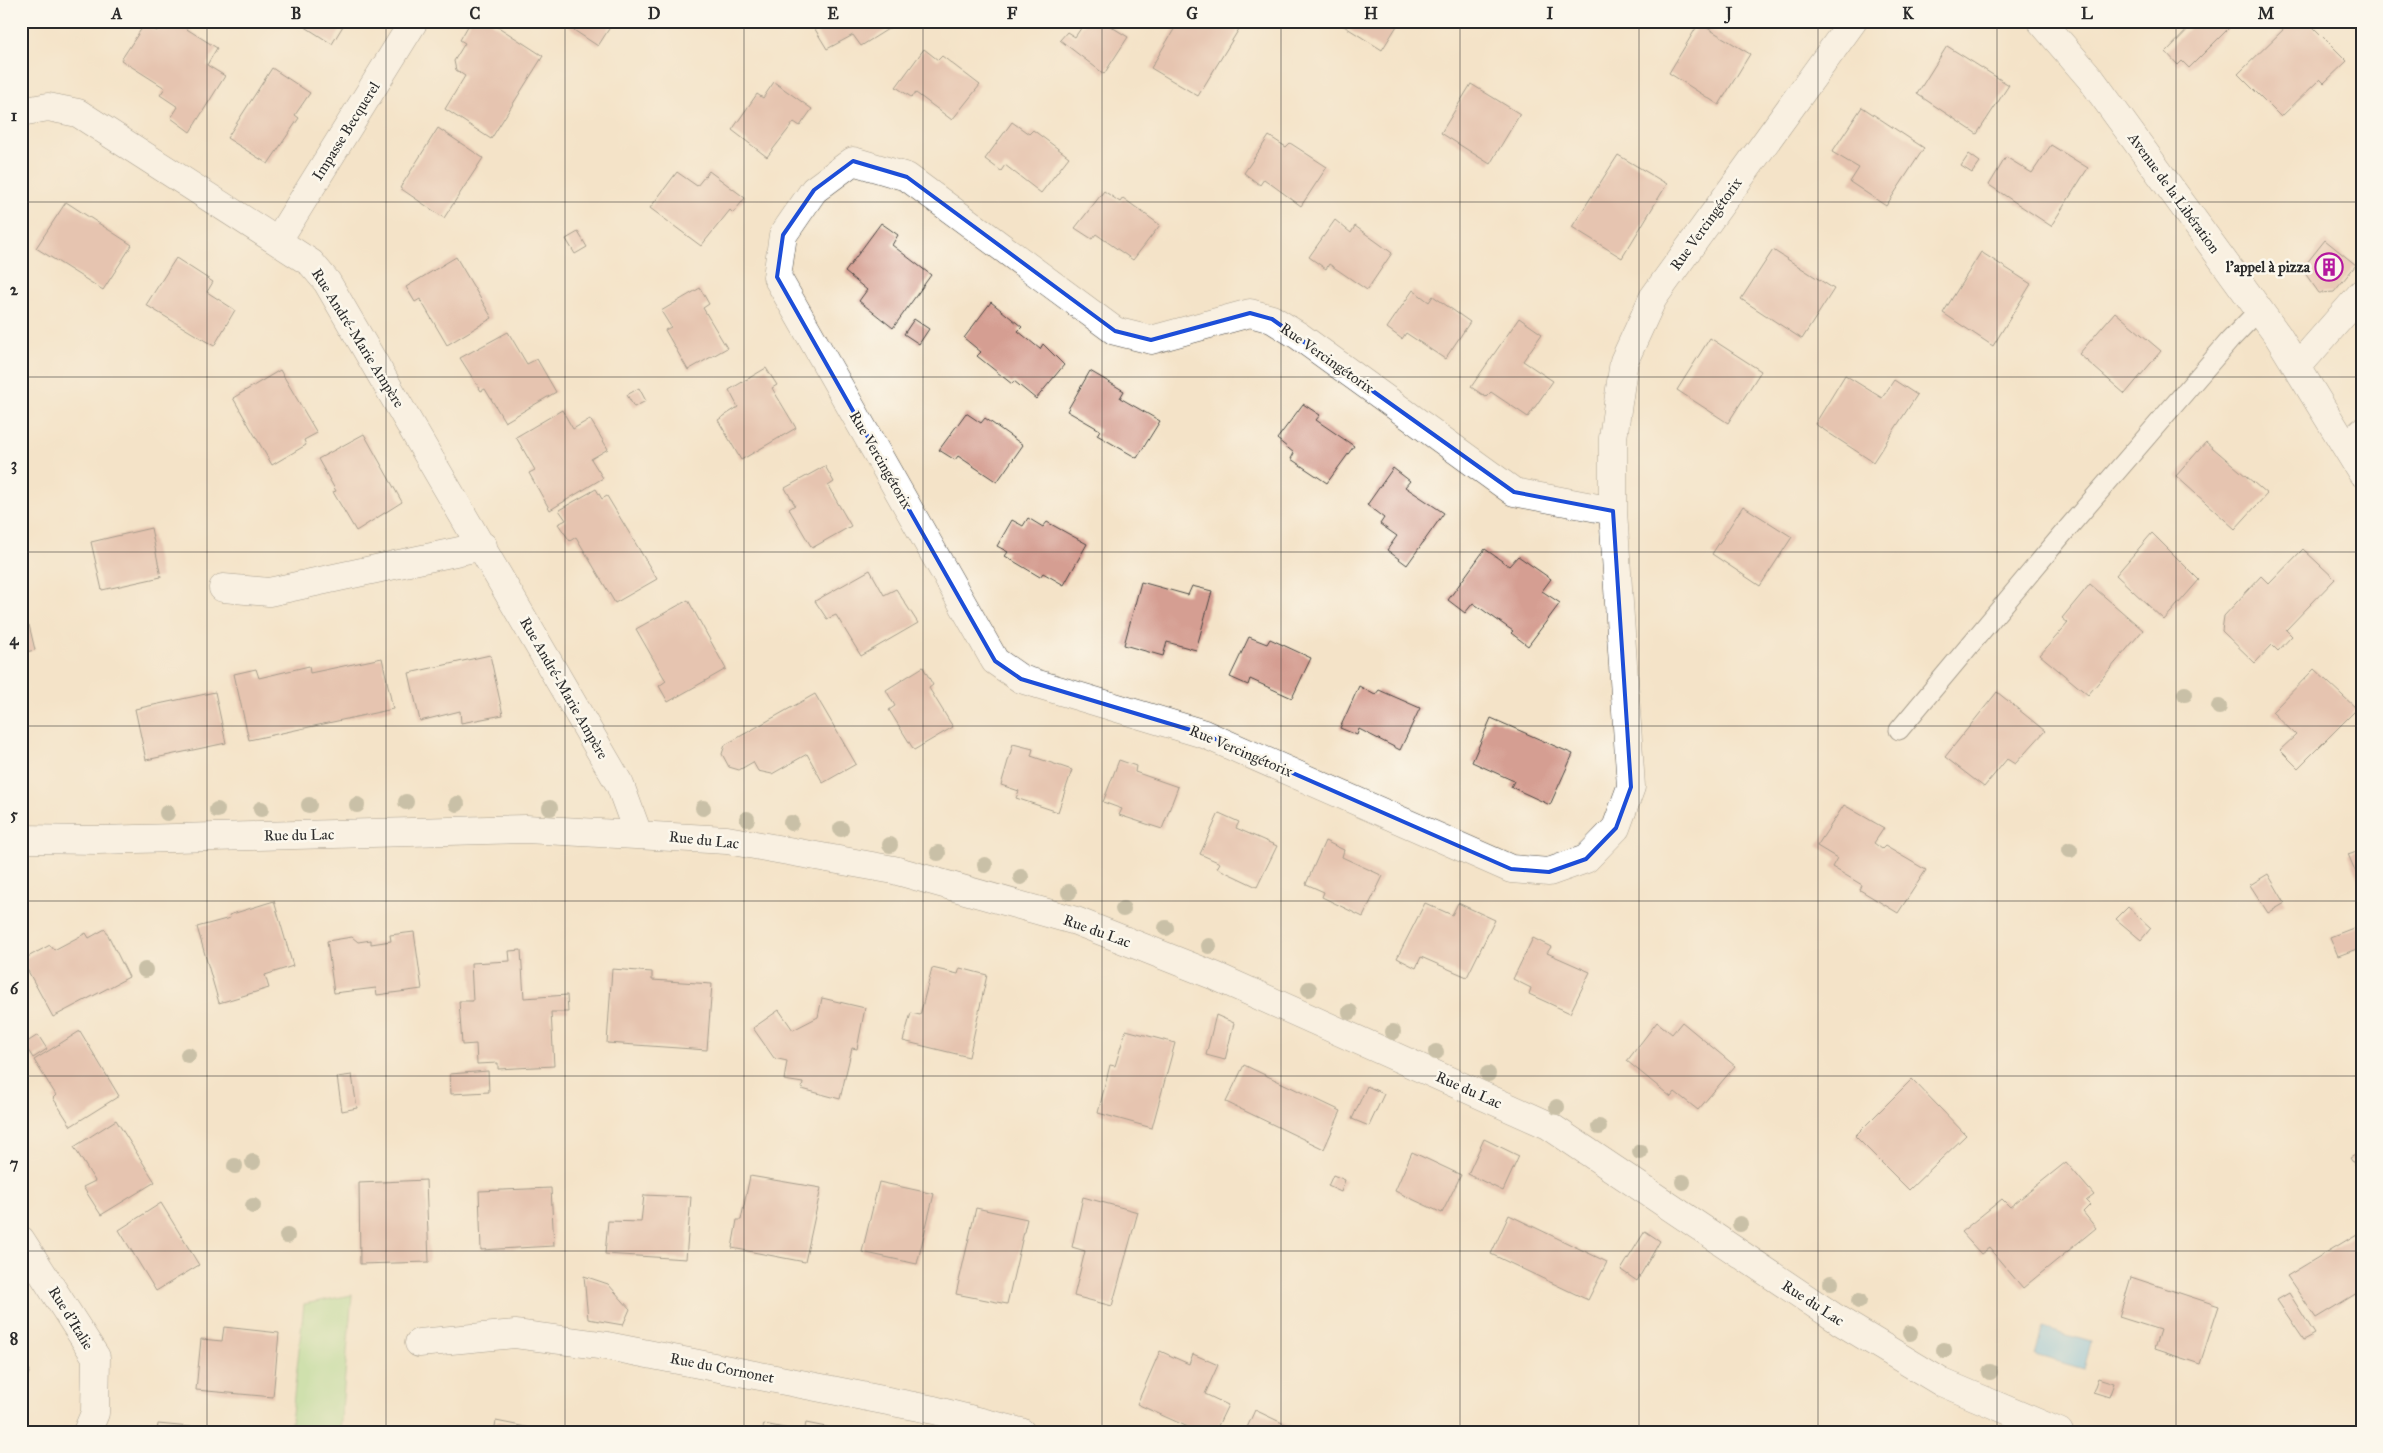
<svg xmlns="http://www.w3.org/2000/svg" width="2383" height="1453" viewBox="0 0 2383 1453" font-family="'IM FELL Great Primer',serif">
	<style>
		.green { fill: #a3db8d; stroke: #67835c }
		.water { fill: #6cbee7; stroke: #4c7489 }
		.building { fill: #d59e92 }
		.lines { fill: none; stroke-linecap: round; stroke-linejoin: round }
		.service-casing { stroke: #494743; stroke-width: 21 }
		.minor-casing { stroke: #494743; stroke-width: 29 }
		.tertiary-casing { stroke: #494743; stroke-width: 29 }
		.service { stroke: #fff; stroke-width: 19 }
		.minor { stroke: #fff; stroke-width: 28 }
		.tertiary { stroke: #fff; stroke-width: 28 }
		.tree { fill: #96967f }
		.marked { fill: none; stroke: #1d4ed8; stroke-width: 4; stroke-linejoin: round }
		.grid { fill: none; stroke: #2b2b2b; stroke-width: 1; stroke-opacity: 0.55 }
		.labels { text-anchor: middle; stroke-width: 5; stroke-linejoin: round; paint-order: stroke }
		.street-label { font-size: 15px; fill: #2b2b2b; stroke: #fbf7ec }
		.poi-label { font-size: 15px; font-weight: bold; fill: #2b2b2b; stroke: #fbf7ec; text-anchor: end }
		.neatline { fill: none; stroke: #2b2b2b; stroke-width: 2 }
		.grid-label { font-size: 16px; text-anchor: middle; font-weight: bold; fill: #2b2b2b }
	</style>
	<rect width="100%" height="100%" fill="#fbf7ec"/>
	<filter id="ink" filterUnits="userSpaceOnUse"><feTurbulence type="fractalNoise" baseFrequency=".02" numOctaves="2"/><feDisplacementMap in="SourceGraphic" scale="10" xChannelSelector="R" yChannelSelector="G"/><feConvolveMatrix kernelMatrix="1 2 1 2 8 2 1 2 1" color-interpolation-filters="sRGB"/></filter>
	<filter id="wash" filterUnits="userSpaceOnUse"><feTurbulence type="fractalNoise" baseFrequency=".0096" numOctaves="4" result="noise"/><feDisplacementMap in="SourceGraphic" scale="20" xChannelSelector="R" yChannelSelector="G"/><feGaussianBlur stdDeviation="1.12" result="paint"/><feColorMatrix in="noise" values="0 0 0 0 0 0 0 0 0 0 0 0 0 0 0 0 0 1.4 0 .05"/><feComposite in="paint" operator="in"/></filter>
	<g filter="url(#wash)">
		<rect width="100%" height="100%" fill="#f4e3c8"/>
		<path class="green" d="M352 1295 340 1432H290L304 1304Z"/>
		<path class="water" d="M2043 1328 2091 1342 2084 1369 2035 1355Z"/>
		<g id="blocks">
			<path class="building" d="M89 21H101L98 26Z
				M163 21H174L217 48 207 65 225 76 190 132 171 118 178 107 160 95 165 88 121 60 144 25 157 31Z
				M296 21H346L332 44Z
				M471 21H489L543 56 491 139 445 109 465 76 456 70 454 61 465 43 460 40Z
				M560 21H614L598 46Z
				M810 21H894L896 24 861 46 853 35 827 49Z
				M1086 21H1102L1128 37 1104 74 1060 40 1067 32 1075 37Z
				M1179 21H1226L1239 29 1198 96 1151 68Z
				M1340 21H1400L1382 50 1339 23Z
				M2196 21H2236L2189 68 2182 61 2178 65 2166 52Z
				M2292 21H2307L2347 61 2324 83 2320 79 2281 117 2238 74Z
				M1699 23 1750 54 1719 105 1669 73Z
				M1947 46 2009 85 1977 134 1917 94Z
				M924 49 938 60 942 56 980 85 952 120 916 93 911 97 896 87Z
				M272 68 310 93 295 115 299 118 268 164 227 138Z
				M774 82 812 109 800 126 794 122 767 157 732 130 757 94 763 98Z
				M1471 84 1520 114 1490 164 1441 133Z
				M1862 107 1924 148 1886 206 1850 182 1859 168 1832 152Z
				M1012 122 1029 134 1033 130 1069 157 1041 193 1005 165 1001 171 985 159Z
				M438 128 483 158 444 218 400 188Z
				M1269 136 1286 147 1290 143 1327 167 1301 206 1264 179 1260 185 1244 173Z
				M2051 145 2088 168 2051 226 1989 185 2006 157 2032 173Z
				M1969 154 1980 162 1972 173 1961 166Z
				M1618 155 1667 184 1622 258 1572 227Z
				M709 171 745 198 733 213 730 210 701 246 650 208 677 172 697 186Z
				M1104 191 1120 202 1123 198 1160 225 1133 260 1096 234 1092 239 1075 228Z
				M66 202 132 245 103 290 36 248Z
				M1335 220 1351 233 1355 226 1392 253 1367 290 1329 264 1326 269 1309 257Z
				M881 223 898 235 892 245 931 275 893 328 859 301 867 290 845 272Z
				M578 232 587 247 575 254 566 239Z
				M2325 240 2356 265 2334 292 2319 293 2302 269Z
				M1773 250 1834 289 1802 339 1741 299Z
				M1981 252 2031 284 1993 346 1943 313Z
				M456 257 492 318 447 345 420 299 415 302 406 287Z
				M176 258 213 282 207 292 235 310 214 346 146 305Z
				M700 288 709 304 703 308 727 348 688 370 665 330 671 327 661 311Z
				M1413 290 1429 302 1433 296 1470 322 1445 359 1406 333 1402 339 1387 328Z
				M991 302 1022 327 1018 331 1040 349 1043 344 1064 365 1036 399 1014 381 1012 384 977 356 981 352 964 338Z
				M2115 312 2161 351 2125 394 2079 354Z
				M1519 318 1542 334 1523 361 1553 381 1528 417 1491 392 1486 397 1471 387Z
				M914 319 929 329 919 344 904 334Z
				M508 332 527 364 537 359 556 392 505 422 485 389 481 391 460 358Z
				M1710 338 1761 371 1728 423 1677 390Z
				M766 368 777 385 772 388 796 428 741 460 718 420 738 407 729 390Z
				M280 370 317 433 304 440 306 445 272 465 233 398Z
				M1090 371 1124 391 1120 398 1160 421 1137 458 1097 435 1100 430 1067 411Z
				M1845 375 1882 398 1894 380 1917 395 1873 462 1815 424Z
				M639 388 646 401 634 407 627 395Z
				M1303 404 1320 415 1316 420 1354 446 1327 483 1291 459 1294 453 1277 439Z
				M562 410 573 429 590 419 608 449 591 459 603 478 550 510 529 473 535 470 516 437Z
				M966 413 981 423 985 418 1023 445 997 482 958 456 955 460 939 450Z
				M364 434 402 502 356 531 333 492 336 491 318 459Z
				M2206 442 2267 494 2235 529 2176 476Z
				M825 466 834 482 828 486 851 526 812 548 789 509 795 505 785 488Z
				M1393 468 1410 481 1405 487 1444 513 1407 565 1387 550 1397 536 1380 524 1384 518 1367 505Z
				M596 489 602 499 607 496 657 579 615 603 576 537 570 541 558 524 566 520 559 510Z
				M1743 506 1792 537 1760 586 1712 554Z
				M1028 518 1043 527 1047 522 1087 544 1064 585 1043 573 1040 577 1005 556 1008 552 997 546 1012 520 1023 526Z
				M151 528 161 577 102 590 91 542Z
				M2152 533 2199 580 2164 620 2116 575Z
				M1485 549 1509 566 1518 556 1551 579 1542 591 1560 603 1528 646 1511 633 1513 631 1473 603 1465 613 1448 600Z
				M2303 549 2335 579 2286 630 2292 636 2278 651 2272 645 2255 663 2222 631 2224 616 2261 576 2269 584Z
				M870 570 884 595 896 589 918 623 861 656 836 615 827 619 815 601Z
				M1141 582 1188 595 1192 586 1212 591 1196 650 1167 642 1163 656 1124 645Z
				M2090 584 2143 630 2088 695 2040 655 2068 623 2062 618Z
				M688 600 726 669 668 702 659 686 666 681 636 629Z
				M29 625 35 650 21 653V626Z
				M1249 637 1267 644 1270 639 1311 658 1292 698 1250 679 1248 685 1230 677Z
				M490 655 503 715 461 723 460 711 420 721 409 673Z
				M382 658 393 709 249 740 234 674 256 669 259 678 309 666 310 673Z
				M923 667 933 685 929 688 953 727 914 750 889 710 895 706 886 690Z
				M2314 669 2357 709 2298 768 2280 750 2296 735 2272 712Z
				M21 675H24V739H21Z
				M1359 686 1375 695 1379 690 1420 708 1400 750 1359 729 1357 735 1340 728Z
				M215 692 226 743 146 760 135 709Z
				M1997 692 2045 731 2015 764 2007 759 1984 787 1945 757Z
				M815 694 856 764 823 783 807 754 772 774 758 771 753 762 739 770 729 767 722 754 725 745Z
				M1491 718 1573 754 1550 805 1511 787 1514 781 1472 762Z
				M1013 744 1033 749 1031 756 1072 770 1058 812 1016 798 1019 791 1001 785Z
				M1119 760 1136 766 1135 772 1178 787 1162 829 1119 815 1122 809 1103 802Z
				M1844 805 1884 828 1874 843 1882 849 1885 846 1926 870 1898 913 1860 890 1862 885 1832 867 1837 858 1817 846Z
				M1219 813 1239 822 1236 828 1277 846 1257 887 1217 868 1220 863 1200 854Z
				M1325 841 1344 850 1342 857 1383 876 1363 917 1322 897 1324 892 1306 884Z
				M2362 849V887L2348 854Z
				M2268 874 2285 903 2268 913 2250 885Z
				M274 901 293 966 265 975 269 988 219 1003 197 927 230 918 229 915Z
				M1425 903 1452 915 1458 903 1495 920 1467 977 1421 957 1416 968 1397 958Z
				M2128 907 2151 928 2141 940 2116 919Z
				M2361 925 2362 947 2338 956 2330 937Z
				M105 929 129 977 53 1017 22 960 50 945 54 950 86 933 89 938Z
				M414 932 422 989 377 995 376 988 334 993 327 941 352 937 358 942 371 940V944L391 941 390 935Z
				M1533 938 1551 947 1547 953 1590 972 1570 1013 1529 994 1531 988 1513 979Z
				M521 950 524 998 567 995 568 1012H551L554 1066 498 1069V1063L477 1064 476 1044 462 1045 459 1001H473L471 963 510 961 509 951Z
				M932 968 958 974 960 968 987 975 969 1057 903 1041 911 1013 920 1015Z
				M612 969 652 972V980L712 984 707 1050 607 1043Z
				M822 998 865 1008 857 1049 852 1048 840 1099 802 1089 803 1083 784 1080 787 1061 774 1058 753 1028 779 1010 793 1030 818 1017Z
				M1216 1015 1234 1023 1225 1060 1206 1055Z
				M1657 1022 1672 1034 1682 1022 1735 1066 1698 1110 1675 1092 1671 1097 1627 1061Z
				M1126 1030 1175 1043 1152 1128 1098 1113 1110 1065 1115 1066Z
				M80 1031 119 1096 71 1126 53 1098 56 1095 34 1060Z
				M38 1035 47 1049 33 1058 24 1044Z
				M1244 1065 1341 1111 1324 1149 1226 1102Z
				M488 1071 489 1092 451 1094 450 1074Z
				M352 1075 357 1108 342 1111 337 1077Z
				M1912 1079 1966 1135 1909 1190 1855 1136Z
				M1367 1086 1384 1094 1369 1126 1352 1119Z
				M116 1120 155 1182 101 1215 83 1187 95 1181 74 1147Z
				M1484 1139 1519 1156 1503 1191 1468 1174Z
				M2362 1151V1176L2350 1158Z
				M1412 1152 1461 1175 1442 1213 1395 1191Z
				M2066 1162 2094 1195 2086 1201 2090 1205 2083 1212 2096 1228 2023 1288 1989 1248 1981 1254 1961 1232 2002 1199 2010 1207Z
				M1333 1175 1345 1180 1341 1192 1328 1186Z
				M750 1176 821 1188 805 1262 732 1248 737 1220H741Z
				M426 1180 429 1262 360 1264 359 1183Z
				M879 1182 934 1194 917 1264 862 1252Z
				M551 1188 554 1246 481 1250 479 1191Z
				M644 1195 691 1197 686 1259 605 1254 608 1221 641 1222Z
				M1083 1197 1138 1212 1112 1306 1074 1296 1085 1251 1072 1247Z
				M161 1203 199 1265 156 1291 119 1230Z
				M976 1208 1027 1219 1007 1304 956 1294Z
				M1509 1215 1607 1262 1588 1300 1491 1254Z
				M1645 1231 1660 1241 1637 1281 1621 1270Z
				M2362 1231V1290L2316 1318 2287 1276Z
				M584 1276 608 1284 630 1309 623 1325 588 1319Z
				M2131 1277 2219 1306 2200 1364 2154 1349 2160 1330 2119 1317Z
				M2289 1293 2315 1334 2304 1340 2277 1300Z
				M224 1327 279 1333 273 1397 196 1390 201 1339 222 1341Z
				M1160 1351 1189 1364 1193 1354 1218 1365 1205 1394 1228 1405 1215 1432H1199L1137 1404Z
				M21 1366 30 1370 21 1393Z
				M2098 1378 2114 1383 2109 1397 2093 1392Z
				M1255 1410 1301 1432H1245Z
				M496 1421 531 1428V1432H494Z
				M806 1423 846 1431V1432H804Z
				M158 1424 211 1429V1432H157Z
				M764 1424 800 1431V1432H762Z"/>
		</g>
	</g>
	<g filter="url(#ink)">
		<use href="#blocks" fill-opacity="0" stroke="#494743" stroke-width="1"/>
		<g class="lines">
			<g class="service-casing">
				<path id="service" d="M1899 730 2061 536 2230 340 2259 310"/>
			</g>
			<g class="minor-casing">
				<path id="minor" d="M21 112 48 107 78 113 311 263 327 282 620 785 638 834
					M278 240 414 21
					M2298 366 2362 293
					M2347 446 2362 432
					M1613 511 1514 492 1299 336 1272 319 1250 313 1151 340 1115 331 907 177 853 161 814 190 783 235 777 277 995 661 1021 679 1204 734 1511 869 1549 872 1586 859 1616 828 1631 787 1613 511V438L1624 361 1653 298 1853 21
					M223 588 269 592 483 546
					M21 839 98 840 526 829 727 840 894 870 1076 921 1215 976 1548 1125 1840 1321 1941 1382 2059 1432
					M21 1240 96 1357 95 1413 87 1432
					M419 1343 515 1334 607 1346 934 1410 1021 1432"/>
			</g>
			<g class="tertiary-casing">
				<path id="tertiary" d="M2041 21 2091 79 2278 336 2362 473"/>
			</g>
			<use href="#service" class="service"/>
			<use href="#minor" class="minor"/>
			<use href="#tertiary" class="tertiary"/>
		</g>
		<g class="tree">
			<circle cx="2185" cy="694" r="8"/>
			<circle cx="2219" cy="707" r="8"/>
			<circle cx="406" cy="802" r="8"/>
			<circle cx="457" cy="804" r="8"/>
			<circle cx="309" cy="805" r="8"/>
			<circle cx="357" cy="805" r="8"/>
			<circle cx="550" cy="808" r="8"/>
			<circle cx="703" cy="808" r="8"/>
			<circle cx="261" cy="809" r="8"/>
			<circle cx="217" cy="810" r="8"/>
			<circle cx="167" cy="813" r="8"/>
			<circle cx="747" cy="819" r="8"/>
			<circle cx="791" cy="823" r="8"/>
			<circle cx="841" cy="829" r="8"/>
			<circle cx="890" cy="845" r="8"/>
			<circle cx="2070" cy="850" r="8"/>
			<circle cx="938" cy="853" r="8"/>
			<circle cx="985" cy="865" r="8"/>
			<circle cx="1021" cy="877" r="8"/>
			<circle cx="1069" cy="892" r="8"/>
			<circle cx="1123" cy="909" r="8"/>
			<circle cx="1166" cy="928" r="8"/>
			<circle cx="1209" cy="946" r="8"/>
			<circle cx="145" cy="970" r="8"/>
			<circle cx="1309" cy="989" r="8"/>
			<circle cx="1350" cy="1012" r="8"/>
			<circle cx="1393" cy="1032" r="8"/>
			<circle cx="1436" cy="1052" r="8"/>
			<circle cx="188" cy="1055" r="8"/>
			<circle cx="1488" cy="1074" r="8"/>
			<circle cx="1557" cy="1107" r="8"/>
			<circle cx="1599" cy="1127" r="8"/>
			<circle cx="1640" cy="1152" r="8"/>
			<circle cx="253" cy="1162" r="8"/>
			<circle cx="235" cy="1166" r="8"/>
			<circle cx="1683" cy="1182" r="8"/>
			<circle cx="253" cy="1206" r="8"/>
			<circle cx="1740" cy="1224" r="8"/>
			<circle cx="287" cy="1236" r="8"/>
			<circle cx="1831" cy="1283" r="8"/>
			<circle cx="1859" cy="1301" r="8"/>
			<circle cx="1910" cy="1333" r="8"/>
			<circle cx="1944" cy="1350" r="8"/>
			<circle cx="1990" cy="1372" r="8"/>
		</g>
	</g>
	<path d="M0 0H2383V1453H0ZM853 161 907 177 1115 331 1151 340 1250 313 1272 319 1514 492 1613 511 1631 787 1616 828 1586 859 1549 872 1511 869 1204 734 1021 679 995 661 777 277 783 235 814 190Z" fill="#f4e3c8" fill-opacity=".55" fill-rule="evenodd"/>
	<path class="marked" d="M853 161 907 177 1115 331 1151 340 1250 313 1272 319 1514 492 1613 511 1631 787 1616 828 1586 859 1549 872 1511 869 1204 734 1021 679 995 661 777 277 783 235 814 190Z"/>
	<path class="grid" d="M207 21V1432M386 21V1432M565 21V1432M744 21V1432M923 21V1432M1102 21V1432M1281 21V1432M1460 21V1432M1639 21V1432M1818 21V1432M1997 21V1432M2176 21V1432M21 202H2362M21 377H2362M21 552H2362M21 726H2362M21 901H2362M21 1076H2362M21 1251H2362"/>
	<defs>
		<g id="building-ring" transform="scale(1.4375)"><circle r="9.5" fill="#fbf7ec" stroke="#b5179e" stroke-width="1.5"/><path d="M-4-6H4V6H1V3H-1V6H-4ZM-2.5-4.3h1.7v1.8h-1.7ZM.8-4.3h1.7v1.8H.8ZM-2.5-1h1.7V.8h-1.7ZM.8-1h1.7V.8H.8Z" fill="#b5179e"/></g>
	</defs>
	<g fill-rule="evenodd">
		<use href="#building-ring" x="2329" y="267"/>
	</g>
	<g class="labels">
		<g class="street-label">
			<text transform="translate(346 131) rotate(-58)" y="5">Impasse Becquerel</text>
			<text transform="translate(2174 193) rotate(54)" y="5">Avenue de la Libération</text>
			<text transform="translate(1706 224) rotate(-54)" y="5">Rue Vercingétorix</text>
			<text transform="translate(358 338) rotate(58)" y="5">Rue André-Marie Ampère</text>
			<text transform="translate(1327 358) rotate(35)" y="5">Rue Vercingétorix</text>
			<text transform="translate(881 460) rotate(60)" y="5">Rue Vercingétorix</text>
			<text transform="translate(564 688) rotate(60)" y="5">Rue André-Marie Ampère</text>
			<text transform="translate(1241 751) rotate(23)" y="5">Rue Vercingétorix</text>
			<text transform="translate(299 835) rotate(-1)" y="5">Rue du Lac</text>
			<text transform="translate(704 840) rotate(6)" y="5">Rue du Lac</text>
			<text transform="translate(1097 931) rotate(20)" y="5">Rue du Lac</text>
			<text transform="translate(1469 1090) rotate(24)" y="5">Rue du Lac</text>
			<text transform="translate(1813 1303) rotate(33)" y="5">Rue du Lac</text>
			<text transform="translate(71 1318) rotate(58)" y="5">Rue d'Italie</text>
			<text transform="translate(722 1368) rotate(11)" y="5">Rue du Cornonet</text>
		</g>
		<g class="poi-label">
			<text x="2310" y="272">l'appel à pizza</text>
		</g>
	</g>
	<rect width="2383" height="1453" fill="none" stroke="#fbf7ec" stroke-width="55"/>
	<rect x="28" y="28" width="2328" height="1398" class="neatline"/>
	<g class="grid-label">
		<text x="117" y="19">A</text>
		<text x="296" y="19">B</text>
		<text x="475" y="19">C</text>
		<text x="654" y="19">D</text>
		<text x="833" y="19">E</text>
		<text x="1012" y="19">F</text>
		<text x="1192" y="19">G</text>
		<text x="1371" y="19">H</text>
		<text x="1550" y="19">I</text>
		<text x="1729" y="19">J</text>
		<text x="1908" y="19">K</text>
		<text x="2087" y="19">L</text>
		<text x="2266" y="19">M</text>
		<text x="14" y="121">1</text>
		<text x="14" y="295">2</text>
		<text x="14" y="470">3</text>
		<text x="14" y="645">4</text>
		<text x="14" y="820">5</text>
		<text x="14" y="994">6</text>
		<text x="14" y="1169">7</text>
		<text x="14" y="1344">8</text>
	</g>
</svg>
